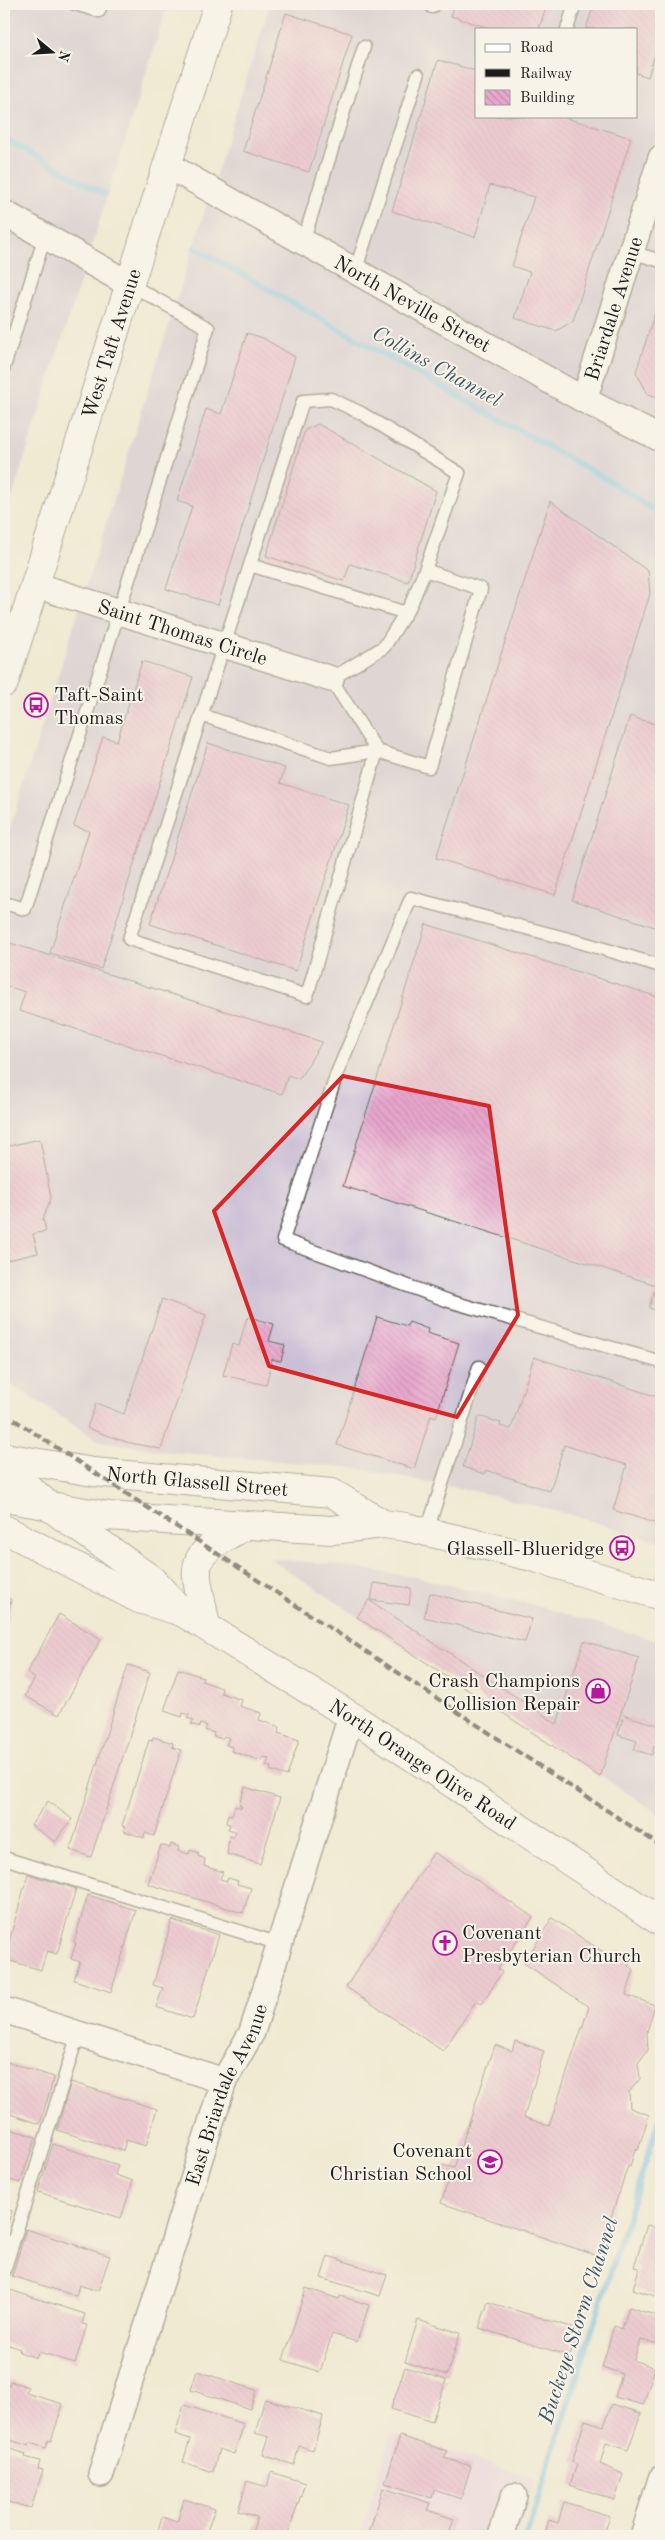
<svg xmlns="http://www.w3.org/2000/svg" width="665" height="2540" viewBox="0 0 665 2540" font-family="'Old Standard TT',serif">
	<style>
		.built { fill: #ecd1ea }
		.industrial { fill: #cbbfd5; fill-rule: evenodd }
		.lines { fill: none; stroke-linecap: round; stroke-linejoin: round }
		.stream { stroke: #70bfeb; stroke-width: 6 }
		.building { fill: url(#building-back-hatch) }
		.lane-casing { stroke: #67645c; stroke-width: 15 }
		.street-casing { stroke: #67645c; stroke-width: 28 }
		.secondary-casing { stroke: #67645c; stroke-width: 30 }
		.primary-casing { stroke: #67645c; stroke-width: 30 }
		.lane { stroke: #fff; stroke-width: 12 }
		.street { stroke: #fff; stroke-width: 25 }
		.secondary { stroke: #fff; stroke-width: 28 }
		.primary { stroke: #fff; stroke-width: 28 }
		.rail { stroke: #1c1c1c; stroke-width: 4; stroke-dasharray: 8 4; stroke-linecap: butt }
		.marked { fill: none; stroke: #d62828; stroke-width: 4; stroke-linejoin: round }
		.labels { text-anchor: middle; stroke-width: 4; stroke-linejoin: round; paint-order: stroke }
		.street-label { font-size: 20px; fill: #1c1c1c; stroke: #f7f3e8 }
		.poi-label { font-size: 20px; fill: #1c1c1c; stroke: #f7f3e8; text-anchor: end }
		.water-label { font-size: 21px; font-style: italic; fill: #395564; stroke: #f7f3e8 }
	</style>
	<defs>
		<pattern id="building-back-hatch" width="6" height="6" patternUnits="userSpaceOnUse" patternTransform="scale(1.25)"><rect width="6" height="6" fill="#e7a6cd"/><path d="M-1 5l2 2M0 0l6 6M5-1l2 2" fill="none" stroke="#c68eaf"/></pattern>
	</defs>
	<rect width="100%" height="100%" fill="#f7f3e8"/>
	<filter id="ink" filterUnits="userSpaceOnUse"><feTurbulence type="fractalNoise" baseFrequency=".02" numOctaves="2"/><feDisplacementMap in="SourceGraphic" scale="10" xChannelSelector="R" yChannelSelector="G"/><feConvolveMatrix kernelMatrix="1 2 1 2 8 2 1 2 1" color-interpolation-filters="sRGB"/></filter>
	<filter id="wash" filterUnits="userSpaceOnUse"><feTurbulence type="fractalNoise" baseFrequency=".0096" numOctaves="4" result="noise"/><feDisplacementMap in="SourceGraphic" scale="20" xChannelSelector="R" yChannelSelector="G"/><feGaussianBlur stdDeviation="1.12" result="paint"/><feColorMatrix in="noise" values="0 0 0 0 0 0 0 0 0 0 0 0 0 0 0 0 0 1.4 0 .05"/><feComposite in="paint" operator="in"/></filter>
	<g filter="url(#wash)">
		<rect width="100%" height="100%" fill="#f1ead3"/>
		<path class="built" d="M392 2433 535 2479 517 2536H360Z"/>
		<path class="industrial" d="M4 4H168L4 523Z
			M270 4H661V1542L568 1514 473 1491 347 1467 161 1451 97 1440 4 1380V847ZM476 29H636V116H476Z
			M269 1558 338 1565 420 1578 538 1606 661 1642V1815Z"/>
		<g class="lines">
			<path class="stream" d="M4 138 104 194
				M195 248 613 483 661 515
				M526 2536 661 2114"/>
		</g>
		<g id="blocks">
			<path class="building" d="M455 4H547L539 29H492L451 16Z
				M594 4H661V35L648 77 636 73V29H586Z
				M286 13 352 34 309 172 243 151Z
				M438 60 476 71V116H560L631 138 573 321 556 331 515 318 530 272 512 266 534 197 490 185 475 237 392 211Z
				M661 294V398L648 394 636 372Z
				M247 333 263 338 295 357 218 605 166 589 192 506 177 501 206 409 221 414Z
				M318 424 436 491 408 582 350 564 344 581 266 556 305 430Z
				M550 501 648 571 650 594 555 895 436 858Z
				M142 661 193 677 101 969 50 953 89 831 74 826 103 737 117 741Z
				M630 716 661 726V929L572 900Z
				M208 743 285 768 280 783 349 805 296 971 150 924Z
				M426 924 661 998V1312L649 1308 656 1285 343 1186Z
				M4 941 322 1042 299 1079 288 1075 282 1094 19 1011 25 992 4 985Z
				M40 1139 51 1198 43 1219 46 1231 33 1234 38 1253 8 1260 4 1253V1147Z
				M162 1299 206 1315 161 1449 126 1442 87 1428 96 1403 124 1414Z
				M249 1317 274 1324 269 1341 285 1345 281 1361 272 1359 266 1385 223 1375 232 1344 239 1346 246 1320Z
				M377 1317 407 1326 409 1322 428 1329 427 1333 459 1343 436 1417 431 1415 414 1469 337 1445Z
				M534 1357 661 1398V1525L613 1510 627 1465 564 1445 550 1491 486 1470 485 1474 463 1467 479 1416 501 1423 500 1426 511 1429Z
				M374 1583 411 1588 409 1605 371 1600Z
				M430 1593 532 1619 525 1642 424 1617Z
				M4 1598 11 1599 5 1639H4Z
				M369 1600 557 1724 584 1641 639 1658 600 1777 357 1617Z
				M59 1614 101 1639 59 1715 25 1696 35 1678 27 1673Z
				M128 1665 150 1672 91 1857 70 1850Z
				M178 1669 203 1677 202 1681 222 1688 221 1693 242 1700 240 1706 261 1713 259 1720 280 1727 278 1733 299 1740 287 1776 270 1770 271 1767 266 1766 269 1758 263 1757 261 1761 231 1751 232 1747 226 1745 229 1738 224 1736 222 1739 213 1736 214 1733 205 1730 207 1726 201 1724 200 1727 191 1724 193 1720 187 1718 189 1715 183 1713 182 1717 164 1711Z
				M624 1715 661 1726 657 1747 654 1746 652 1755 634 1750 637 1741 618 1735Z
				M153 1737 173 1743 172 1747 181 1750 154 1836 145 1833 144 1838 124 1831 125 1827 122 1826 149 1740 152 1741Z
				M245 1787 280 1798 260 1864 227 1854 229 1836 233 1837 235 1831 228 1829 230 1824 226 1823 228 1814 232 1815 235 1806 241 1808 242 1806 239 1805Z
				M48 1801 72 1819 55 1842 31 1825Z
				M171 1844 179 1847 178 1851 189 1854 190 1850 199 1853 198 1856 205 1859 204 1866 223 1872 220 1879 227 1881 228 1878 238 1881 237 1884 251 1888 243 1913 148 1884 161 1845 170 1848Z
				M434 1852 533 1917 498 1969 502 1972 482 2004 476 2001 443 2051 346 1987Z
				M28 1874 76 1889 57 1954 47 1951 41 1970 4 1959Z
				M88 1895 136 1910 111 1992 74 1980 80 1962 71 1959 76 1943 74 1942Z
				M552 1918 612 1958 618 1950 632 1960 628 1966 634 1970 626 1995 655 2005 647 2032 648 2050 638 2063 640 2079 629 2092 630 2108 649 2115 638 2150 635 2149 630 2167 628 2166 598 2256 441 2203 448 2182 438 2179 442 2165 454 2168 495 2045 512 2051 515 2041 544 2051 524 2117 549 2126 589 2007 524 1963Z
				M172 1920 219 1935 193 2019 156 2007 163 1988 153 1985Z
				M4 2061 54 2077 40 2124 4 2112Z
				M71 2082 157 2109 146 2146 126 2140 123 2151 57 2130Z
				M4 2127 36 2137 20 2183 4 2178Z
				M53 2144 118 2165 115 2175 133 2181 121 2218 38 2192Z
				M4 2208 12 2211 4 2235Z
				M647 2225 661 2229V2298L633 2289 639 2268 634 2267Z
				M26 2229 110 2256 98 2291 79 2285 76 2296 12 2276Z
				M328 2256 387 2275 380 2296 321 2278Z
				M306 2288 339 2299 340 2296 369 2305 357 2342 332 2334 320 2372 283 2360Z
				M7 2289 85 2314 82 2324 87 2325 75 2363 39 2352 36 2358 19 2352 20 2349 4 2343V2299Z
				M488 2302 578 2329 570 2356 479 2328Z
				M629 2307 661 2317V2344L640 2340 634 2360 655 2368 643 2405 615 2397 622 2374 602 2367 614 2326 622 2329Z
				M418 2320 460 2333 447 2375 405 2362Z
				M405 2367 446 2380 432 2422 391 2409Z
				M197 2371 256 2390 250 2409 191 2390Z
				M10 2381 28 2387 26 2393 63 2404 51 2441 48 2440 45 2448 30 2443 29 2446 4 2438V2385H9Z
				M265 2399 323 2416 313 2450 299 2446 294 2465 263 2455 269 2437 255 2433Z
				M612 2404 641 2413 628 2450 606 2443 600 2464 623 2474 615 2500 570 2485 577 2464 572 2462 585 2420 604 2426Z
				M184 2405 244 2424 234 2454 219 2449 213 2472 183 2462 190 2439 175 2434Z
				M400 2436 447 2451 444 2458 471 2466 461 2499 434 2490 432 2498 385 2483Z
				M4 2447 26 2454 25 2457 40 2461 38 2469 43 2470 31 2508 4 2501Z
				M271 2472 305 2483 287 2536H267L252 2532 257 2517 238 2511 247 2481 267 2487Z
				M383 2488 430 2503 427 2510 454 2519 448 2536H368Z
				M184 2499 215 2509 207 2531 221 2536H156L162 2517 177 2522Z
				M564 2502 610 2516 603 2536 575 2534 574 2536H544L549 2520 558 2523Z"/>
		</g>
	</g>
	<g filter="url(#ink)">
		<use href="#blocks" fill-opacity="0" stroke="#67645c" stroke-width="1"/>
		<g class="lines">
			<g class="lane-casing">
				<path id="lane" d="M75 4 99 11 101 4
					M432 7 433 4
					M567 29 575 4
					M303 242 364 47
					M631 252 661 261
					M355 272 418 75
					M4 367 45 236
					M331 399 361 413 459 473 425 570 481 589 429 767 377 751 307 996 129 939 303 401Z
					M250 565 406 613
					M201 715 331 758 377 751 331 679 384 647 411 604 425 570
					M4 903 25 909 208 328 129 284
					M661 966 580 942 411 898 337 1073 283 1240 449 1301 661 1362
					M427 1531 479 1367
					M4 1858 280 1944
					M4 2271 78 2034"/>
			</g>
			<g class="street-casing">
				<g id="street">
					<path id="s1" d="M167 165 584 400 661 439"/>
					<path d="M4 213 129 284"/>
					<path id="s2" d="M584 400 661 158"/>
					<path id="s3" d="M35 585 331 679"/>
					<path d="M4 2010 224 2081"/>
					<path id="s4" d="M101 2474 224 2081 252 2032 351 1716"/>
					<path d="M501 2536 514 2496"/>
					<path d="M643 2536 661 2479"/>
				</g>
			</g>
			<g class="secondary-casing">
				<g id="secondary">
					<path id="s5" d="M4 1457 93 1472 332 1493 383 1524"/>
					<path d="M4 1466 51 1508 152 1580 181 1611"/>
					<path d="M4 1498 109 1516 165 1520 332 1530 383 1524 406 1527 532 1557 661 1596"/>
					<path id="s6" d="M4 1529 139 1599 182 1612 351 1716 661 1922"/>
					<path d="M206 1626C194 1560 183 1559 247 1525"/>
				</g>
			</g>
			<g class="primary-casing">
				<g id="primary">
					<path id="s7" d="M4 683 218 4"/>
				</g>
			</g>
			<use href="#lane" class="lane"/>
			<use href="#street" class="street"/>
			<use href="#secondary" class="secondary"/>
			<use href="#primary" class="primary"/>
			<path class="rail" d="M4 1413 661 1846"/>
		</g>
	</g>
	<path d="M0 0H665V2540H0ZM343 1076 489 1106 518 1315 457 1417 269 1366 214 1211Z" fill="#f1ead3" fill-opacity=".55" fill-rule="evenodd"/>
	<path class="marked" d="M343 1076 489 1106 518 1315 457 1417 269 1366 214 1211Z"/>
	<defs>
		<g id="bus-ring" transform="scale(1.25)"><circle r="9.5" fill="#f7f3e8" stroke="#b5179e" stroke-width="1.5"/><path d="M-5-6H5V4H4V6H2V4H-2V6H-4V4H-5ZM-3.5-4V0h7V-4ZM-3.5 1.2v1.5H-2V1.2ZM2 1.2v1.5H3.5V1.2Z" fill="#b5179e"/></g>
		<g id="shop-ring" transform="scale(1.25)"><circle r="9.5" fill="#f7f3e8" stroke="#b5179e" stroke-width="1.5"/><path d="M-5-2.5h2.3a2.7 3.5 0 0 1 5.4 0H5L5.5 6h-11ZM-1.5-2.5h3a1.5 2.3 0 0 0-3 0Z" fill="#b5179e"/></g>
		<g id="church-ring" transform="scale(1.25)"><circle r="9.5" fill="#f7f3e8" stroke="#b5179e" stroke-width="1.5"/><path d="M-1.2-6h2.4v3.5h3.3v2.4h-3.3V6h-2.4V-.1h-3.3v-2.4h3.3Z" fill="#b5179e"/></g>
		<g id="school-ring" transform="scale(1.25)"><circle r="9.5" fill="#f7f3e8" stroke="#b5179e" stroke-width="1.5"/><path d="M0-5L7-2L0 1L-7-2ZM-4 1L0 2.5L4 1V4Q0 6-4 4Z" fill="#b5179e"/></g>
	</defs>
	<g fill-rule="evenodd">
		<use href="#bus-ring" x="36" y="705"/>
		<use href="#bus-ring" x="622" y="1548"/>
		<use href="#shop-ring" x="598" y="1691"/>
		<use href="#church-ring" x="445" y="1943"/>
		<use href="#school-ring" x="490" y="2162"/>
	</g>
	<g class="labels">
		<g class="street-label">
			<text dy="7" stroke="none"><textPath href="#s1" startOffset="282">North Neville Street</textPath></text>
			<text dy="7" stroke="none"><textPath href="#s2" startOffset="96">Briardale Avenue</textPath></text>
			<text dy="7" stroke="none"><textPath href="#s7" startOffset="356">West Taft Avenue</textPath></text>
			<text dy="7" stroke="none"><textPath href="#s3" startOffset="155">Saint Thomas Circle</textPath></text>
			<text dy="7" stroke="none"><textPath href="#s5" startOffset="195">North Glassell Street</textPath></text>
			<text dy="7" stroke="none"><textPath href="#s6" startOffset="482">North Orange Olive Road</textPath></text>
			<text dy="7" stroke="none"><textPath href="#s4" startOffset="400">East Briardale Avenue</textPath></text>
		</g>
		<g class="poi-label">
			<text x="54" y="701" text-anchor="start">Taft-Saint<tspan x="54" dy="23">Thomas</tspan></text>
			<text x="604" y="1555">Glassell-Blueridge</text>
			<text x="580" y="1687">Crash Champions<tspan x="580" dy="23">Collision Repair</tspan></text>
			<text x="462" y="1939" text-anchor="start">Covenant<tspan x="462" dy="23">Presbyterian Church</tspan></text>
			<text x="472" y="2157">Covenant<tspan x="472" dy="23">Christian School</tspan></text>
		</g>
		<g class="water-label">
			<text transform="translate(437 366) rotate(29)" y="7">Collins Channel</text>
			<text transform="translate(578 2320) rotate(-72)" y="7">Buckeye Storm Channel</text>
		</g>
	</g>
	<rect width="665" height="2540" fill="none" stroke="#f7f3e8" stroke-width="20"/>
	<rect x="475" y="28" width="162" height="90" fill="#f7f3e8" stroke="#9f9d96"/>
	<rect x="485" y="44" width="25" height="8" fill="#ffffff" stroke="#9f9d96"/>
	<text x="520" y="52" font-size="15" fill="#1c1c1c">Road</text>
	<rect x="485" y="69" width="25" height="8" fill="#1c1c1c" stroke="#9f9d96"/>
	<text x="520" y="78" font-size="15" fill="#1c1c1c">Railway</text>
	<rect x="485" y="90" width="25" height="15" fill="url(#building-back-hatch)" stroke="#9f9d96"/>
	<text x="520" y="102" font-size="15" fill="#1c1c1c">Building</text>
	<g transform="translate(52 52) rotate(108)" stroke="#f7f3e8" stroke-width="4" paint-order="stroke">
	<path d="M0-4L9 19L0 12L-9 19Z" fill="#1c1c1c"/>
	<text y="-8" font-size="14" font-weight="bold" text-anchor="middle" fill="#1c1c1c">N</text>
	</g>
</svg>
